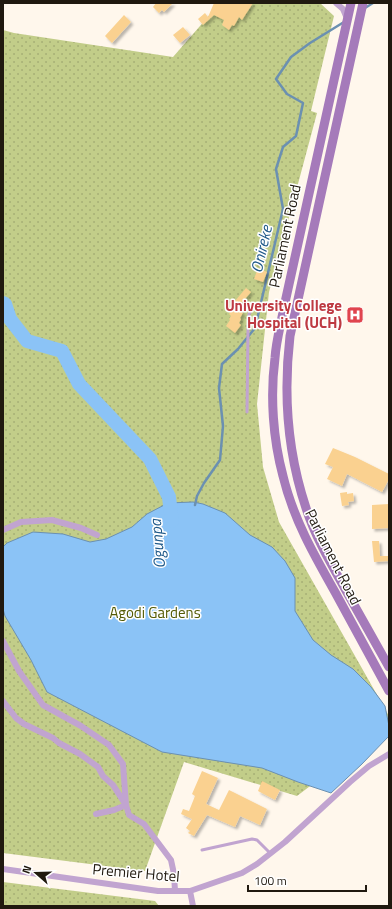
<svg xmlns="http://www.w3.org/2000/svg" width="392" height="909" viewBox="0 0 392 909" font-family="'Titillium Web',sans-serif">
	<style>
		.park { fill: url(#park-dots) }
		.water { fill: #8bc3f6; stroke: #6b90b1 }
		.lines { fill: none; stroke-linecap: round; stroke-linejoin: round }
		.stream { stroke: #6b90b1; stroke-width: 2.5 }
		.river { stroke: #8bc3f6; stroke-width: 14 }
		.building { fill: #fad190; filter: url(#shadow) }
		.lane { stroke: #c1a4d0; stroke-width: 3 }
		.street { stroke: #c1a4d0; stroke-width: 6 }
		.secondary { stroke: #a57aba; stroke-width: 9 }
		.labels { text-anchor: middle; stroke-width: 3; stroke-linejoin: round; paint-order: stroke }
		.street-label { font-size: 15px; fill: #20190f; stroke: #fff }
		.health-label { font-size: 15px; font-weight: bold; fill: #be3a42; stroke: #fff; text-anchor: end }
		.park-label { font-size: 15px; fill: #535b06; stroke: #fff }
		.water-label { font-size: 16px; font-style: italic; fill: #205a8a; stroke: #fff }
	</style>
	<defs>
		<pattern id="park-dots" width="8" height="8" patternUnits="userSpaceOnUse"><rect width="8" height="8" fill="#c2cd89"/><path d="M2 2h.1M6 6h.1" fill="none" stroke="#a6af75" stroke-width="1.8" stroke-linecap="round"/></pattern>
		<filter id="shadow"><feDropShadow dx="2.5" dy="2.5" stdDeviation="1" flood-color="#0004"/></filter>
	</defs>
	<rect width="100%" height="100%" fill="#fff7ec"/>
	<path class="park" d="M220 3H320L334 16 311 111 317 113 269 292 257 404 263 467 279 522 389 716V726L297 796 184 762 145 871 3 853V30L14 33 173 57Z
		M3 882 155 901 159 906H3Z"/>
	<path class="water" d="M193 502 203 504 225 513 250 535 272 547 285 561 295 578V611L313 640 331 655 353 669 371 687 385 706 389 726V736L362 764 331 793 298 782 262 768 162 752 47 692 31 660 5 616 3 609V547L7 543 33 532 63 534 90 542 106 539 132 527 147 514 168 503Z"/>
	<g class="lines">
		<path class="stream" d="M365 8 373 3
			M195 505 197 496 204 483 220 460 223 426 219 388 222 364 238 349 255 328 283 209 276 169 283 147 296 136 303 103 287 94 276 79 291 57 310 43 344 22"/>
		<path class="river" d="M3 303 5 304 10 319 27 341 62 351 79 384 150 459 169 497 172 521"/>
	</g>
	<path class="building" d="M156 3H173L164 12 162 10 159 13 153 7Z
		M214 3H253L242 20 239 17 234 26 232 25 229 30 222 25 224 20 214 15 203 25 198 19 205 13 208 17Z
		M124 15 131 22 112 43 105 36Z
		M183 27 190 35 180 43 173 35Z
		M258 268 267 272 263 282 254 279Z
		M246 288 251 292 239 306 242 308 240 311 243 313 240 318 241 319 239 323 241 325 235 333 226 326 230 320 229 319 231 316 229 314 232 310 229 308Z
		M333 448 355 457 389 474V479L382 492 347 474 342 486 327 479 333 467 325 464Z
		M347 492V494L353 493 354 501 348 502 349 505 342 506 340 493Z
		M389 504V528L372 529V505Z
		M372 541H379L380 556H389V561L374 562Z
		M202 771 218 778 206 804 219 810 229 790 267 809 260 825 240 816 235 827 207 815 194 836 188 833 190 831 186 828 192 819 181 814 183 809 189 811 195 796 192 794Z
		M262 781 280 790 275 800 258 791Z"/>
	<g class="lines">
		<path class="lane" d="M247 412 248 329 249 314 253 308 268 306 282 307
			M202 850 252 839 257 840 270 853"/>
		<path class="street" d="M336 3 343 9 346 16 349 15
			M3 530 21 522 52 520 81 528 97 535
			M3 641 19 671 43 705 81 726 109 745 123 764 126 805 129 815 144 824 171 860 174 874 175 891
			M3 701 16 718 24 724 53 738 59 743 80 754 98 767 103 776 113 785 126 805 114 810 96 814
			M3 869 158 891H190L242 873 257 864 285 842 350 782 369 766 389 754
			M190 891 193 906"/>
		<path class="secondary" d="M351 3 284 307C281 324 276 341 275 358 270 396 273 439 283 476 293 518 314 555 335 592 353 625 371 658 389 691
			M363 3 290 336C283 396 287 451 306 508 315 536 330 562 344 587 359 614 374 640 389 667"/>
	</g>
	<defs>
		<g id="hospital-square" transform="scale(0.9)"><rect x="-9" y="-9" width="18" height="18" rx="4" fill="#e0444e" stroke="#fff"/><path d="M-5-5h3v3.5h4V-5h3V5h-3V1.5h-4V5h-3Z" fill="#fff"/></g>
	</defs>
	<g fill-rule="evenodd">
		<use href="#hospital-square" x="355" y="315"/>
	</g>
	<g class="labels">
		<g class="street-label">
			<text transform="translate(285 236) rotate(-78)" y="5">Parliament Road</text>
			<text transform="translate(333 557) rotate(63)" y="5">Parliament Road</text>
			<text transform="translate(136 873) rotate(5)" y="5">Premier Hotel</text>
		</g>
		<g class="health-label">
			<text x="342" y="311">University College<tspan x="342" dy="17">Hospital (UCH)</tspan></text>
		</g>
		<g class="park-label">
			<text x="155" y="618">Agodi Gardens</text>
		</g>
		<g class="water-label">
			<text transform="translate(261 249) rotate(-77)" y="6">Onireke</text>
			<text transform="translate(157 544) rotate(-95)" y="6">Ogunpa</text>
		</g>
	</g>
	<rect width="392" height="909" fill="none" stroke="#20190f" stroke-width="8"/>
	<g transform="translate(36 873) rotate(290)" stroke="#ffffff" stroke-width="3" paint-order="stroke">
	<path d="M0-3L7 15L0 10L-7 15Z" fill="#20190f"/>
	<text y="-6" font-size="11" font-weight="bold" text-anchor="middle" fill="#20190f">N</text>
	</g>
	<path d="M248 885v6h118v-6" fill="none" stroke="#20190f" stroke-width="2"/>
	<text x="254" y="885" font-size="12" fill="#20190f" stroke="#ffffff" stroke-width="3" paint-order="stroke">100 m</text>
</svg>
